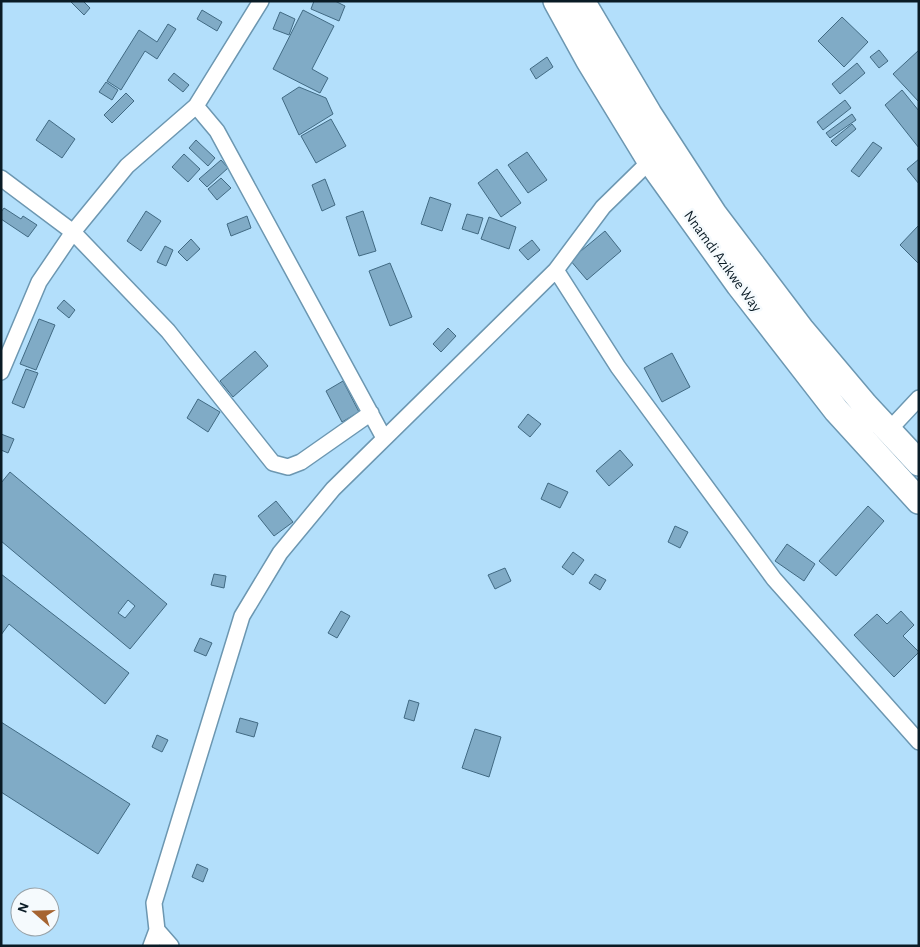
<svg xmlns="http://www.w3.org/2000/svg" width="920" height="947" viewBox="0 0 920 947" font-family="'Alegreya Sans',sans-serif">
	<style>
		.building { fill: #80abc6; stroke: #416a83; fill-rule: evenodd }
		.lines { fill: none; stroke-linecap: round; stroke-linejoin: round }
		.minor-casing { stroke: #6c97b1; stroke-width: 18 }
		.trunk-casing { stroke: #6c97b1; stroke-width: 28 }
		.minor { stroke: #fff; stroke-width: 15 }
		.trunk { stroke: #fff; stroke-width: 25 }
		.labels { text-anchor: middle; stroke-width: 5; stroke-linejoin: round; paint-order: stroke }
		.street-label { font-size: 15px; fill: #0a1b25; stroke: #f5fafd }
	</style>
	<rect width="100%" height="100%" fill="#b3dffb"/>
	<path class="building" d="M70 1H83L90 8 84 15Z
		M314 1H335L345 6 339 21 311 9Z
		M202 10 222 22 217 31 197 19Z
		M303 10 334 26 312 69 328 78 320 93 273 69Z
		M280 12 295 19 289 35 273 29Z
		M842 17 868 42 844 67 818 41Z
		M168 24 176 29 157 59 145 51 121 90 107 81 139 30 157 42Z
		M879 50 888 61 879 68 870 57Z
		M919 50V102L893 74Z
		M547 57 553 67 536 79 530 69Z
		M857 63 865 73 840 94 832 84Z
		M174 73 189 85 183 92 168 80Z
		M106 82 118 90 112 100 99 92Z
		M299 87 326 98 333 114 299 135 282 98Z
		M902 90 919 111V148L885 105Z
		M126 93 134 101 112 123 104 115Z
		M845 100 851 108 823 130 817 122Z
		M852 114 856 120 830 138 826 133Z
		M331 119 346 146 316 163 301 136Z
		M49 120 75 139 62 158 36 140Z
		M852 124 856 129 836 146 831 141Z
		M196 140 215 158 208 166 189 148Z
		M873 142 882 148 859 177 851 171Z
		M527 152 547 180 528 193 508 165Z
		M184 154 200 169 188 182 172 167Z
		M919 159V184L907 169Z
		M221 160 228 168 207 187 199 179Z
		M497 169 521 203 501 217 478 183Z
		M221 178 231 188 217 200 208 189Z
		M325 179 335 205 322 211 312 185Z
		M430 197 451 204 442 231 421 224Z
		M4 208 21 219 23 216 37 225 28 237 1 219V212Z
		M146 211 161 221 141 251 127 241Z
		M363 211 376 251 359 256 346 217Z
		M467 214 483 218 478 234 462 229Z
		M247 216 251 228 231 236 227 224Z
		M489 217 516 227 509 249 481 239Z
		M918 226 919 227V264L900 245Z
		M605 231 621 251 587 280 570 260Z
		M191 239 200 249 187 261 178 252Z
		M532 240 540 250 528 260 519 250Z
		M165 246 173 250 166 266 157 262Z
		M390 263 412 317 390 326 369 271Z
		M64 300 75 310 69 318 57 308Z
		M39 319 55 325 36 370 20 364Z
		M448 328 456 336 441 352 433 344Z
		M255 351 268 366 233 397 220 381Z
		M672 353 690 387 662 402 644 368Z
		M26 369 38 373 24 408 12 403Z
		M343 381 359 412 342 422 326 391Z
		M198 399 220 412 208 432 187 418Z
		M528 414 541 424 530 437 518 427Z
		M1 434 14 439 8 453 1 450Z
		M620 450 633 465 609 486 596 471Z
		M10 472 167 604 130 649 1 541V483ZM128 600 135 606 125 618 118 613Z
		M548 483 568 492 560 508 541 499Z
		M276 501 293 522 274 536 258 516Z
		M868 506 884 521 836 576 819 561Z
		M675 526 688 532 680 548 668 542Z
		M787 544 815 564 804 581 775 561Z
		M573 552 584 560 573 575 562 567Z
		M505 568 511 581 495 589 488 575Z
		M1 574 129 673 105 704 9 624 1 635Z
		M214 574 226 576 224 588 211 585Z
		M595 574 606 580 600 590 589 583Z
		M341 611 350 616 337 638 328 633Z
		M901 611 914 625 903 636 919 652 894 677 854 635 877 614 887 624Z
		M200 638 212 643 206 656 194 651Z
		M409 700 419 703 414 721 404 718Z
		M240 718 258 723 254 737 236 732Z
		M1 722 130 804 98 854 1 792Z
		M475 729 501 737 489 777 462 768Z
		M157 735 168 740 162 752 152 747Z
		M197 864 208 869 203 882 192 877Z"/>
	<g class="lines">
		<g class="minor-casing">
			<path id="minor" d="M196 106 217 131 384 438
				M1 178 73 232 168 331 273 463 288 467 301 462 371 413
				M556 270 618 367 774 579 919 742
				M1 372 39 282 73 232 127 166 196 106 261 1
				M889 430 919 398
				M157 930 171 946
				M151 946 157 930 154 903 242 616 280 553 333 489 556 270 603 207 650 161"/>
		</g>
		<g class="trunk-casing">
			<path id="trunk" d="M556 1 589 61 650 161 739 285 836 410 919 501
				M582 1 649 114 714 214 801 329 865 405 919 463"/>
		</g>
		<use href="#minor" class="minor"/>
		<use href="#trunk" class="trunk"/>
	</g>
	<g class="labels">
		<g class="street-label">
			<text transform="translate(723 261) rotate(54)" y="5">Nnamdi Azikwe Way</text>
		</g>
	</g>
	<rect width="920" height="947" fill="none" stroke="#0a1b25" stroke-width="5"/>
	<g transform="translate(35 912) rotate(290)"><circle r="24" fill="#f5fafd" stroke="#97a1a7"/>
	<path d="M0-4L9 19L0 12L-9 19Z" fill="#a66431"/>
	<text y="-8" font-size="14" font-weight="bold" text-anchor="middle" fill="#0a1b25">N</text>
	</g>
</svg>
